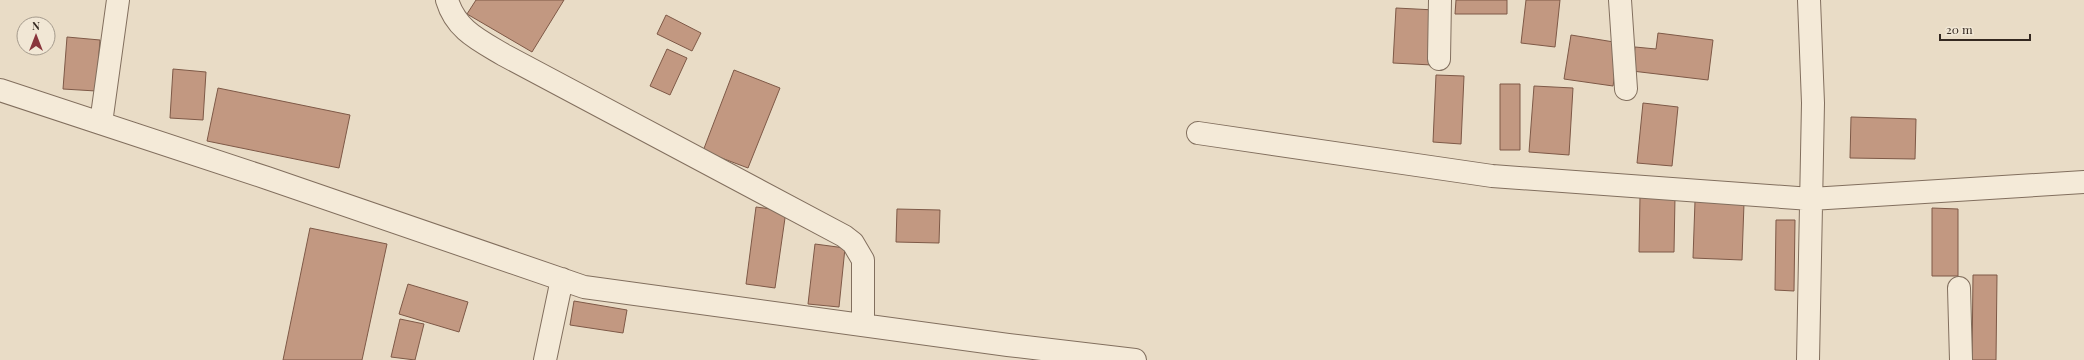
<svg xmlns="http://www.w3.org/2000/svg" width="2084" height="360" viewBox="0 0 2084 360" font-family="'Playfair Display',serif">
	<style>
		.building { fill: #c29881; stroke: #7e5947 }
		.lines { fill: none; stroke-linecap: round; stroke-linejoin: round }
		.minor-casing { stroke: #826f5e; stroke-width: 24 }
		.minor { stroke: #f4ead8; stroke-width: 22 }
	</style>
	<rect width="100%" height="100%" fill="#e9dcc6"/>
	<path class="building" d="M476 0H564L532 52 467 14Z
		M1456 0H1507V14H1455Z
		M1526 0H1560L1555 47 1521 43Z
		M1396 8 1435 10 1432 65 1393 63Z
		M666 15 701 33 692 51 657 34Z
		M1658 33 1713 40 1708 80 1632 71 1635 47 1656 49Z
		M1571 35 1620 43 1613 86 1564 79Z
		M67 37 100 40 96 91 63 89Z
		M667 49 687 58 670 95 650 86Z
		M173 69 206 72 203 120 170 118Z
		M734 70 780 88 748 168 703 151Z
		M1436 75 1464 76 1461 144 1433 142Z
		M1500 84H1520V150H1500Z
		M1534 86 1573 88 1569 155 1529 152Z
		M218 88 350 115 339 168 207 141Z
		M1643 103 1678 107 1672 166 1637 163Z
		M1851 117 1916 119 1915 159 1850 158Z
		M1640 196 1675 197 1674 252H1639Z
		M1695 201 1744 203 1742 260 1693 258Z
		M756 207 786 211 775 288 746 284Z
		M1932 208 1958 209V276H1932Z
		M897 209 940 210 939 243 896 242Z
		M1776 220H1795L1794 291 1775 290Z
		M310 228 387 244 362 360H283Z
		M815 244 845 248 839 307 808 304Z
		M1973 275H1997L1996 360H1972Z
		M408 284 468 302 459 332 399 314Z
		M574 301 627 310 623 333 570 325Z
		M400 319 424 324 415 360 391 357Z"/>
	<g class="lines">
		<g class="minor-casing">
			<path id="minor" d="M447 0C456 30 479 40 504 55L844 236 853 243 863 260V325
				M1620 0 1626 89
				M1439 59 1440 0
				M0 90 267 178 584 287 1008 345 1135 360
				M101 123 118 0
				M1198 133 1492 176 1811 199 2084 182
				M1959 288 1961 360
				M545 360 562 279
				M1808 360 1813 103 1809 0"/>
		</g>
		<use href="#minor" class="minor"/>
	</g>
	<g transform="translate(36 36)"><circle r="19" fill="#f1e7d5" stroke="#a59b8d"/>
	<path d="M0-3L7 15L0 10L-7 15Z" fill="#89353c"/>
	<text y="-6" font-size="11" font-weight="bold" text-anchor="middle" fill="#342820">N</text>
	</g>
	<path d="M1940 34v6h90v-6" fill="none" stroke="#342820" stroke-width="2"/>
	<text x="1946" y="34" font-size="12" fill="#342820" stroke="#f1e7d5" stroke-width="3" paint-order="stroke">20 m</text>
</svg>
